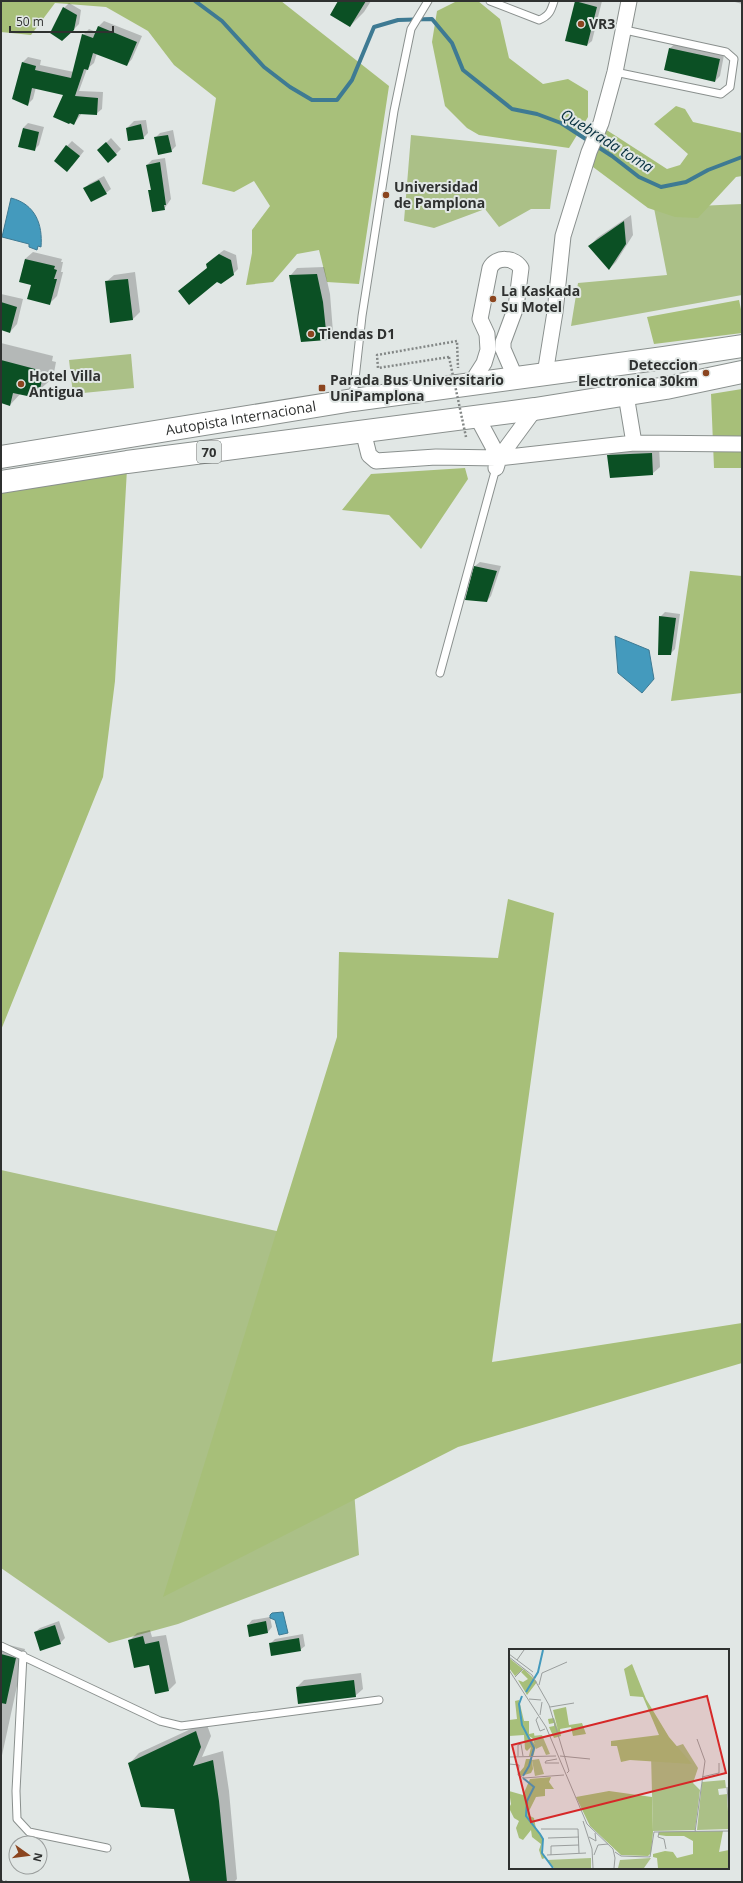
<svg xmlns="http://www.w3.org/2000/svg" width="743" height="1883" viewBox="0 0 743 1883" font-family="'Open Sans',sans-serif">
	<style>
		.green { fill: #abc087 }
		.forest { fill: #a7bf79 }
		.water { fill: #449abd; stroke: #3e7a93 }
		.shadow { fill: #0003 }
		.lines { fill: none; stroke-linecap: round; stroke-linejoin: round }
		.stream { stroke: #3e7a93; stroke-width: 4 }
		.building { fill: #0b5024 }
		.lane-casing { stroke: #8a908e; stroke-width: 9 }
		.street-casing { stroke: #8a908e; stroke-width: 17 }
		.highway-casing { stroke: #8a908e; stroke-width: 24 }
		.path { stroke: #838786; stroke-width: 2.5; stroke-dasharray: 2 2; stroke-linecap: butt }
		.lane { stroke: #fff; stroke-width: 7 }
		.street { stroke: #fff; stroke-width: 15 }
		.highway { stroke: #fff; stroke-width: 22 }
		.path-bridge { stroke: #838786; stroke-width: 2.5; stroke-dasharray: 2 2; stroke-linecap: butt }
		.poi-dot { fill: #8b451f; stroke: #e1e7e5; stroke-width: 1.5 }
		.labels { text-anchor: middle; stroke-width: 4; stroke-linejoin: round; paint-order: stroke }
		.shield { fill: #e1e7e5; stroke: #646866; stroke-width: 1 }
		.shield-label { font-size: 13px; font-weight: bold; fill: #2f3130 }
		.poi-label { font-size: 14px; font-weight: bold; fill: #2f3130; stroke: #e1e7e5; text-anchor: start }
		.street-label { font-size: 14px; fill: #2f3130; stroke: #e1e7e5 }
		.water-label { font-size: 15px; font-style: italic; fill: #07303f; stroke: #e1e7e5 }
		.inset-river { fill: none; stroke: #449abd; stroke-width: 2 }
		.inset-road { fill: none; stroke: #9a9e9d; stroke-width: 1 }
		.view { fill: #d62828; fill-opacity: 0.15; stroke: #d62828; stroke-width: 2 }
		.inset-edge { fill: none; stroke: #2f3130; stroke-width: 2 }
	</style>
	<rect width="100%" height="100%" fill="#e1e7e5"/>
	<path class="green" d="M411 135 557 150 550 209H531L499 227 485 209 434 228 404 221Z
		M742 204V295L571 326 578 283 667 275 654 208Z
		M131 354 134 388 73 394 69 360Z
		M1 1170 335 1244 359 1555 178 1624 109 1643 1 1568Z"/>
	<path class="forest" d="M1 1H281L389 86 359 284 327 282 319 250 297 254 273 282 246 285 252 253V230L270 206 254 181 234 192 202 184 216 98 174 65 148 31 106 7 55 3 31 35 1 32Z
		M457 1H478L500 19 509 58 543 84 568 79 588 91V117L569 148 479 135 467 128 445 106 432 42 437 11Z
		M676 106 685 109 693 122 742 133V176L736 177 698 218 675 217 648 208 589 164 605 129 667 169 680 165 688 154 654 124Z
		M739 300 742 314V333L654 344 647 317Z
		M742 389V468H714L711 394Z
		M465 468 468 479 421 549 389 515 342 510 371 474Z
		M127 469 115 681 103 777 1 1030V489Z
		M690 571 742 576V693L671 701Z
		M508 899 554 913 492 1362 742 1323V1363L458 1447 163 1597 337 1037 339 952 498 958Z"/>
	<path class="water" d="M11 198C35 204 43 224 41 247L38 246 37 250 29 247V244L2 237Z
		M615 636 649 650 654 679 642 693 618 673Z
		M283 1612 288 1633 279 1635 275 1620 270 1618V1615L272 1613Z"/>
	<path class="shadow" d="M339 1H371L364 12 350 26Z
		M576 1H602L592 41 587 45 566 40Z
		M736 1H742V4L735 2Z
		M69 3 81 10 79 24 74 29 64 8Z
		M104 21 142 36 132 59 127 65 97 53 94 63 87 69 79 91 103 92 102 109 96 114 82 113 74 124 65 94 36 87 33 99 27 105 23 62 28 57 41 60 40 65 74 72 83 35 89 29 96 32 98 27Z
		M675 44 724 55 720 76 715 81 670 48Z
		M146 120 148 133 143 138 127 128 134 121Z
		M28 123 44 127 39 145 34 150 23 128Z
		M173 130 176 146 171 151 155 138 160 133Z
		M111 138 121 149 108 162 103 146Z
		M72 141 84 151 72 166 67 146Z
		M165 158 171 199 164 209 150 190 152 188 147 165 152 160Z
		M104 176 111 189 106 193 84 189 89 184Z
		M631 215 633 235 616 262 609 269 590 246 597 238Z
		M224 250 236 255 238 269 233 274 217 280 184 287 208 267 207 264 212 259Z
		M33 252 62 259 61 262H63L61 272H63L57 296 50 303 32 284 20 281 25 259Z
		M324 267 330 294 333 332 326 339 290 276 297 268Z
		M135 272 140 312 132 320 106 282 114 275Z
		M1 294 23 299 17 324 10 332 1 329Z
		M1 343 53 356 52 361 56 362 53 378 32 396 21 393 10 405 1 402Z
		M659 446 660 467 652 474 608 456 616 448Z
		M480 562 501 566 491 596 487 601 475 566Z
		M665 612 680 614 675 649 670 654 660 617Z
		M270 1617 272 1627 268 1632 248 1625 252 1620Z
		M59 1621 65 1638 60 1643 35 1632 40 1628Z
		M150 1630 152 1637 166 1635 176 1683 169 1690 150 1664 130 1640 137 1633Z
		M303 1634 305 1646 300 1650 270 1644 275 1639Z
		M1 1643 25 1649 1 1760Z
		M361 1673 363 1689 355 1696 297 1687 304 1680Z
		M206 1722 211 1736 202 1757 223 1751 229 1791 237 1879 234 1882H191L175 1808 130 1763 139 1753Z"/>
	<g class="lines">
		<path class="stream" d="M195 1 222 21 264 67 290 87 312 100H337L352 80 374 27 398 20 432 19 452 43 463 70 512 109 537 114 561 123 612 156 639 177 661 187 686 182 708 170 742 157"/>
	</g>
	<path class="building" d="M338 1H366L350 27 330 15Z
		M575 1 597 7 587 46 565 41Z
		M63 7 77 15 74 30 62 41 50 33Z
		M98 26 137 42 127 66 93 53 88 70 84 69 75 96 98 98 97 115 79 114 74 125 70 123 69 124 53 117 63 95 32 88 28 106 12 99 22 62 36 66 35 70 71 78 82 34 93 38Z
		M669 48 720 59 715 82 664 70Z
		M141 124 144 139 128 141 126 128Z
		M23 128 39 132 35 151 18 147Z
		M168 135 172 152 158 155 154 137Z
		M106 142 117 155 108 163 97 150Z
		M66 145 80 156 67 172 54 161Z
		M160 162 166 205H164L165 210 152 212 148 190H151L146 165Z
		M99 180 107 194 91 202 83 188Z
		M624 221 626 244 609 270 588 246Z
		M219 254 231 260 234 275 221 284 217 282 189 305 178 291 207 268 206 264Z
		M25 259 55 266 54 269 57 270 54 279H57L50 305 27 299 31 285 19 282Z
		M317 274 323 302 327 340 301 342 289 275Z
		M128 279 133 320 110 323 105 281Z
		M1 302 17 307 10 333 1 330Z
		M1 360 39 370 38 375 43 376 39 393 34 392 32 397 13 393 10 406 1 403Z
		M652 453 653 475 610 478 607 455Z
		M474 566 497 571 487 602 465 600Z
		M659 616 676 618 671 655H658Z
		M266 1621 268 1633 249 1637 247 1625Z
		M55 1625 61 1644 40 1651 34 1632Z
		M143 1636 145 1644 159 1641 169 1691 155 1694 149 1665 134 1668 128 1640Z
		M299 1638 301 1651 271 1656 269 1643Z
		M1 1654 16 1658 6 1704 1 1703Z
		M354 1680 356 1697 298 1704 296 1687Z
		M196 1731 201 1747 193 1766 213 1760 219 1801 227 1882H190L174 1809 141 1807 128 1763Z"/>
	<g class="lines">
		<g class="lane-casing">
			<path id="lane" d="M490 1 539 20C549 16 551 11 554 1
				M615 72 721 94 730 87 734 59 726 52 625 30
				M353 397 362 316 394 111 411 29 428 1
				M440 673 496 468
				M1 1646 160 1721 181 1726 379 1700
				M23 1655 16 1791 17 1819 29 1832 107 1848"/>
		</g>
		<g class="street-casing">
			<path id="street" d="M545 374 555 312 563 236 589 152 601 123 615 72 629 1
				M470 385 484 363 488 350 487 334 480 319 490 268C496 256 514 257 521 268L516 307 503 342V349L516 379
				M626 395 634 443
				M477 417 499 458
				M363 431 369 455 376 461 436 457 499 458 634 443 742 444
				M496 468 499 458 535 409"/>
		</g>
		<g class="highway-casing">
			<g id="highway">
				<path id="s1" d="M1 457 353 400 664 358 742 346"/>
				<path d="M1 482 127 462 535 409 666 388 742 372"/>
			</g>
		</g>
		<path class="path" d="M449 357 378 368 377 355 457 341 458 368
			M1 1881 7 1882"/>
		<use href="#lane" class="lane"/>
		<use href="#street" class="street"/>
		<use href="#highway" class="highway"/>
		<path class="path-bridge" d="M449 357 466 437"/>
	</g>
	<g class="poi-dot">
		<circle cx="581" cy="24" r="4"/>
		<circle cx="386" cy="195" r="4"/>
		<circle cx="493" cy="299" r="4"/>
		<circle cx="311" cy="334" r="4"/>
		<circle cx="706" cy="373" r="4"/>
		<circle cx="21" cy="384" r="4"/>
		<rect x="318" y="384" width="8" height="8" rx="2"/>
	</g>
	<g class="labels">
		<rect class="shield" x="197" y="441" width="24" height="22" rx="3"/>
		<g class="shield-label">
			<text x="209" y="457">70</text>
		</g>
		<g class="poi-label">
			<text x="589" y="29">VR3</text>
			<text x="394" y="192">Universidad<tspan x="394" dy="16">de Pamplona</tspan></text>
			<text x="501" y="296">La Kaskada<tspan x="501" dy="16">Su Motel</tspan></text>
			<text x="319" y="339">Tiendas D1</text>
			<text x="698" y="370" text-anchor="end">Deteccion<tspan x="698" dy="16">Electronica 30km</tspan></text>
			<text x="29" y="381">Hotel Villa<tspan x="29" dy="16">Antigua</tspan></text>
			<text x="330" y="385">Parada Bus Universitario<tspan x="330" dy="16">UniPamplona</tspan></text>
		</g>
		<g class="street-label">
			<text dy="5" stroke="none"><textPath href="#s1" startOffset="243">Autopista Internacional</textPath></text>
		</g>
		<g class="water-label">
			<text transform="translate(607 141) rotate(32)" y="5">Quebrada toma</text>
		</g>
	</g>
	<g transform="translate(509 1649)">
		<rect width="220" height="220" fill="#e1e7e5"/>
		<path d="M33 86 41 105 37 106 33 97 27 100 23 87ZM174 95 189 119 184 134 191 141 186 181 144 182 142 106ZM30 110 35 125 26 127 23 111ZM216 131 217 139 209 140 210 146 218 145 220 180 188 181 193 133ZM82 209V219H45L38 211ZM142 209 135 219H109L111 211Z" fill="#abc087"/>
		<path d="M0 9 14 20 6 27 0 19ZM123 15 137 50 160 88 183 115 121 111 112 113 108 97H102V92L150 86 134 48 121 47 115 20ZM15 20 28 33 18 46 9 31 14 33 19 30 12 23ZM10 51 15 72H20V85L25 84 26 91 20 87 27 97 24 108 20 107 22 98 18 102 16 100 15 86 0 87V71L8 70 6 52ZM57 58 60 76 73 74 77 85 64 87 62 78 51 80 52 87 45 89 40 78 45 77V74L40 75 39 70 45 69 49 81 44 61ZM17 110H23L24 120 22 124 12 127 10 124 15 118ZM42 128 40 133 45 140H36V147L27 148 20 162 21 167 25 169 27 180 34 190 32 201 36 209 33 210 30 201 32 195 23 188 22 181 14 191 10 189 7 179 10 172 5 169 0 159 2 155 0 142 14 146 21 130ZM100 142 143 148 144 183 142 204 139 207 112 206 81 177 67 148ZM214 182 210 203 220 201V219H149L148 209 144 208V205L156 202 164 203 168 209 184 205V192L175 187H157L150 186V183Z" fill="#a7bf79"/>
		<path class="inset-river" d="M17 43 29 23 34 1M13 47 10 55 13 76 25 99 20 117 14 127M14 129 25 138 18 152 17 167 31 185 34 190 33 204 44 219"/>
		<path class="inset-road" d="M0 5 24 23M0 8 23 26 40 56 60 122 58 124M8 11 15 1M0 21 37 78 78 175 104 200 106 209 105 219M6 28 15 19M30 36 33 24 58 13M20 50 32 51M41 58 65 54M31 66 33 53M29 68 27 71 31 82 36 80M9 107V96L12 95 14 107M51 107 81 110M0 108 47 107M48 110 37 112 36 114H50M0 115 10 116 9 126 15 129 55 126M193 128 210 124V114M218 138 220 164M74 172 83 200 84 219M32 180H69M69 180 70 204M150 183 149 188 155 190 157 200M186 183 196 112 188 90M80 188 87 192 86 184M39 189 70 188M106 203 112 207 141 208 145 183 220 182M38 206 77 204M42 206V197L70 196M85 206 89 196 99 195"/>
		<path class="view" d="M198 47 217 124 22 173 3 96Z"/>
		<rect width="220" height="220" class="inset-edge"/>
	</g>
	<rect width="743" height="1883" fill="none" stroke="#2f3130" stroke-width="4"/>
	<g transform="translate(28 1855) rotate(104)"><circle r="19" fill="#e1e7e5" stroke="#9a9e9d"/>
	<path d="M0-3L7 15L0 10L-7 15Z" fill="#8b451f"/>
	<text y="-6" font-size="11" font-weight="bold" text-anchor="middle" fill="#2f3130">N</text>
	</g>
	<path d="M10 26v6h103v-6" fill="none" stroke="#2f3130" stroke-width="2"/>
	<text x="16" y="26" font-size="12" fill="#2f3130" stroke="#e1e7e5" stroke-width="3" paint-order="stroke">50 m</text>
</svg>
